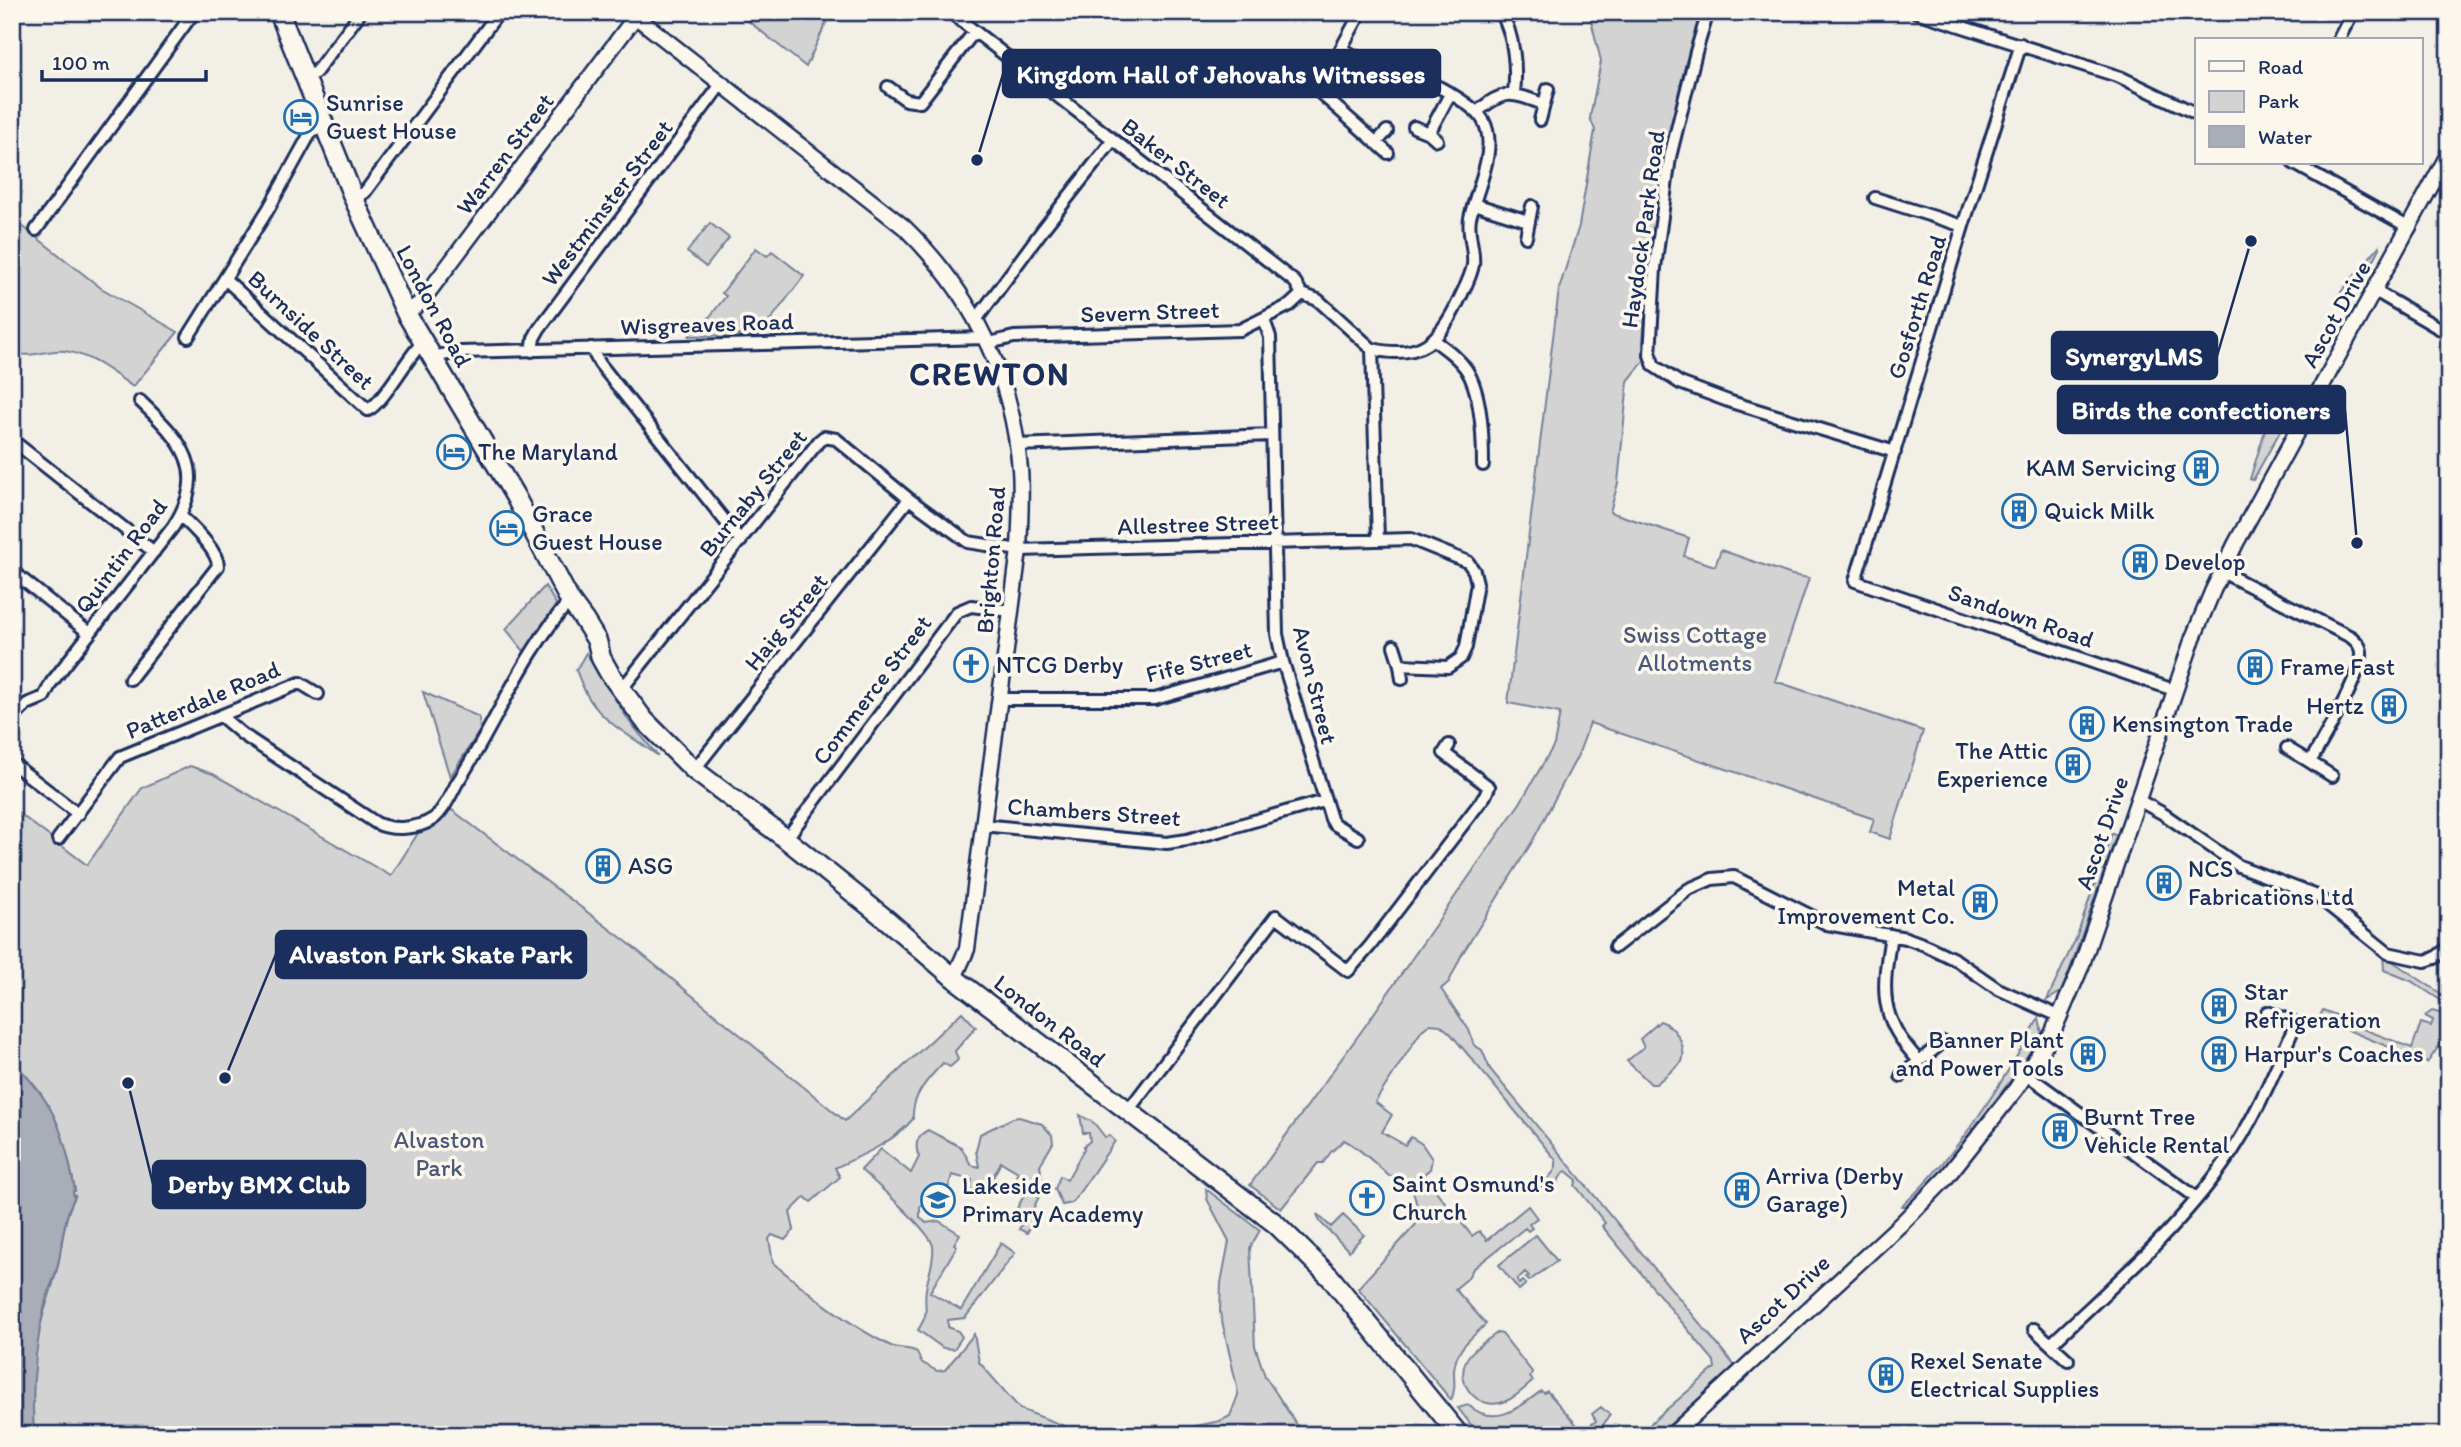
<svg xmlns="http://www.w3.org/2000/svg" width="2461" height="1447" viewBox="0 0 2461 1447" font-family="Itim,sans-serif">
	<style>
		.green { fill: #d2d3d2; stroke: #768198; stroke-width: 2 }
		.water { fill: #a9adb7; stroke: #707b93; stroke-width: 2 }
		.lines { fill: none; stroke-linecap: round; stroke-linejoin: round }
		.minor-casing { stroke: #1b2f5e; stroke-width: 16 }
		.tertiary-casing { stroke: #1b2f5e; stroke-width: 19 }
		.primary-casing { stroke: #1b2f5e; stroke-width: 23 }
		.minor { stroke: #fbf7ec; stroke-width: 10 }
		.tertiary { stroke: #fbf7ec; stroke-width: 14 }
		.primary { stroke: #fbf7ec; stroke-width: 18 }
		.labels { text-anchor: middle; stroke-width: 7; stroke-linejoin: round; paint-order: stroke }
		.poi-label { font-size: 24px; fill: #1b2f5e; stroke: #fbf7ec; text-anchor: start }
		.street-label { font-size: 24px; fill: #1b2f5e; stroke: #fbf7ec }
		.park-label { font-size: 24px; fill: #49587b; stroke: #fbf7ec }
		.district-label { font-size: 32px; font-weight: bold; letter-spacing: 2px; fill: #1b2f5e; stroke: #fbf7ec }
		.leader { fill: none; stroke: #1b2f5e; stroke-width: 2.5 }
		.callout-dot { fill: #1b2f5e; stroke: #fbf7ec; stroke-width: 2.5 }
		.callout { fill: #1b2f5e; stroke: #1b2f5e; stroke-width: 2.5 }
		.callout-label { font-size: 26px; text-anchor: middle; font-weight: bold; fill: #fff }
	</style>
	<rect width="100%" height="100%" fill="#f2efe6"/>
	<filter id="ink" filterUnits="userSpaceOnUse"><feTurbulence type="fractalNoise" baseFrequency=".0143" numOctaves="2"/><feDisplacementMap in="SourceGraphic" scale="14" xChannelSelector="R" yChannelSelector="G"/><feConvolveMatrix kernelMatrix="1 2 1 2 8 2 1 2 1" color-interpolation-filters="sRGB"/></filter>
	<g filter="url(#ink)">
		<path class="green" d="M737 12H831L806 67Z
			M1589 12H1701L1690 47 1664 156 1649 262 1643 343 1645 360 1628 381 1618 483 1610 512 1689 538 1684 556 1715 566 1721 550 1792 575 1809 578 1775 681 1923 731 1890 839 1870 832 1874 819 1590 723 1578 755 1532 842 1461 956 1449 982 1441 989 1469 1030 1474 1045 1482 1050 1490 1069 1735 1366 1658 1435H1643L1652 1422 1715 1368 1714 1361 1602 1226 1605 1223 1575 1185 1577 1180 1566 1171C1557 1176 1558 1189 1547 1194L1540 1187C1546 1177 1558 1174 1556 1160L1450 1033 1440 1025 1430 1024 1422 1030 1375 1102 1392 1115 1382 1132 1405 1145 1411 1137 1422 1144 1432 1159 1430 1169 1423 1175 1472 1236 1479 1231 1487 1240 1528 1206 1537 1218 1529 1224 1532 1228 1528 1231 1525 1228 1473 1269 1467 1279 1455 1289 1486 1324C1471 1338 1455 1349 1454 1371 1454 1382 1456 1389 1451 1400L1358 1288 1419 1221V1214L1412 1187 1398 1175 1389 1176C1376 1164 1360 1148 1344 1140L1331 1152 1323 1163H1318L1281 1209 1250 1185 1363 1029 1520 803 1554 745 1560 713 1508 703 1559 289 1579 226 1595 130 1590 118 1601 61Z
			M12 218 101 288 178 332 133 387C112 372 91 355 65 351 47 348 29 361 12 351V346L21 333 12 326Z
			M710 223 729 238 706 267 687 252Z
			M2379 246 2380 248 2353 301 2337 297Z
			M756 248 767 256 772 251 804 276 759 335 689 336 694 329 704 324 726 296 722 293Z
			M2267 424 2282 428 2253 480 2250 479Z
			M545 586 556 604 527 655 506 629Z
			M586 653 629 721 658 756C635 738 606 725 590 700 584 691 580 680 576 670Z
			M423 692 479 717 480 730 450 777Z
			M190 766 213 774 391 876 432 811 452 810 627 942 845 1121 962 1012 976 1027 955 1051 958 1060 950 1067 943 1063C928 1079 911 1096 913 1119 893 1143 862 1155 835 1168L840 1177 811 1202 805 1197 790 1212 794 1230 785 1240 772 1235 769 1239 773 1263C809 1293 848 1325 891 1346 899 1350 908 1347 917 1352L921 1362 937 1371 945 1370 974 1334 979 1362 1020 1409 1088 1435H34C32 1404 31 1373 36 1343 41 1314 54 1288 59 1260 63 1238 64 1217 75 1197L72 1191 75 1190C64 1133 55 1103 12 1061V808L87 865 142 788Z
			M2112 833 2116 836 2068 975 2061 992 2047 1000 2077 936Z
			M2383 955 2449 999V1032L2427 1063 2319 1018 2323 1010 2359 1024 2358 1027 2412 1048 2421 1023 2431 1026 2433 1020 2425 1016 2432 1011 2444 1014 2448 1005 2411 981 2384 970Z
			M2039 1018 2042 1034 2035 1048 1937 1177 1907 1206H1902C1959 1153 2001 1085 2039 1018Z
			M1660 1021C1676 1026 1687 1046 1682 1062L1656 1084H1651L1627 1061 1644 1047 1640 1039Z
			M1080 1115 1094 1123 1105 1137 1110 1136 1115 1141 1072 1203 1062 1205 1055 1189 1060 1176 1067 1180 1084 1149V1146L1090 1141 1089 1133H1083Z
			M1019 1117 1042 1124 1052 1135 1053 1143 1040 1165 1043 1188 1033 1209V1222L1027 1233 1019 1229 1022 1224 1012 1217 1029 1187 1015 1178 1018 1172 1001 1162 985 1193 970 1189 972 1180 952 1175 945 1199 941 1198 939 1202 926 1201 920 1207V1217L926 1223 939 1221 960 1234 954 1244 957 1246 930 1292 961 1310 1001 1243 1015 1253 965 1318 948 1320V1327L958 1331 962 1337 954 1349 943 1348 918 1330C931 1310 923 1309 926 1289 928 1275 935 1260 933 1246 930 1230 875 1183 861 1170L881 1149 911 1173 919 1157C914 1145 916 1136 928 1130L961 1147 971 1165 979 1167 976 1151 980 1134 1013 1118Z
			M1206 1189 1260 1230 1250 1248 1255 1346 1265 1376 1299 1428 1300 1435H1153L1220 1421 1230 1416 1238 1395 1237 1387 1220 1312 1221 1283 1229 1241 1207 1199Z
			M1317 1214 1331 1227 1343 1215 1364 1235 1349 1251 1320 1222Z
			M1536 1235 1557 1261 1529 1281 1526 1278 1529 1276 1525 1272 1517 1280 1519 1284 1523 1281 1526 1284 1519 1290 1499 1265Z
			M1497 1333 1502 1334 1532 1372 1530 1377 1533 1381C1525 1388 1516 1397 1506 1401 1482 1412 1456 1388 1465 1363 1469 1350 1487 1341 1497 1333Z
			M1541 1391 1544 1393 1547 1391 1582 1431 1596 1421 1592 1414 1601 1407 1610 1415C1604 1422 1602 1430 1594 1435H1479L1458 1408 1468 1405C1495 1428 1519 1408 1541 1391Z"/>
		<path class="water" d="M12 1061C56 1103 64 1133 75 1191H73V1196H75C64 1216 63 1238 59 1259 57 1273 50 1286 46 1300 35 1345 31 1389 34 1435H12V1238C27 1222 13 1165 12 1143 11 1116 12 1088 12 1061Z"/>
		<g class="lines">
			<g class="minor-casing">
				<path id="minor" d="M950 12 1295 282 1302 294 1318 300 1372 349
					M1361 12 1318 91 1388 153
					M1501 12C1514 36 1517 67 1514 93
					M1708 12 1696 52 1670 157 1655 268 1650 355 1654 366 1680 383 1731 402 1895 452
					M1916 12 2120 77 2197 114
					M1505 19 1521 12
					M2338 40 2353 12
					M2021 44 1963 226 1855 581 2174 690
					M1342 49C1353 55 1364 62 1376 66 1383 68 1390 66 1397 68 1416 74 1473 102 1483 120 1499 148 1476 189 1470 218 1467 234 1475 249 1473 265 1471 277 1464 289 1459 300 1439 342 1421 360 1372 349
					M307 79 316 72 361 12
					M1304 81 1318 91
					M888 87 906 100 920 102 974 32
					M1477 112C1504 89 1511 92 1543 104
					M1540 120 1548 89
					M1414 127 1429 133 1437 140
					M1429 133 1450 94
					M1376 143 1387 131
					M2293 163 2410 228
					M1875 198 1963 226
					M354 199 365 192 499 12
					M1474 204 1528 221
					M36 230 194 12
					M1526 237 1532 206
					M225 279 368 410C384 402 406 359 422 343
					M2375 291 2449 334
					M976 320 1044 228 1113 140
					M1264 320 1270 337 1277 634 1283 662 1331 819 1334 824 1358 838
					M188 337 269 208 311 132 325 124
					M1434 340C1446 349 1458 357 1466 369 1482 393 1483 438 1483 465
					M989 343 1014 337 1240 330 1290 305 1302 294
					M591 348 600 364 741 541
					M1372 349 1378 540
					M532 351 534 338 539 329 722 83
					M430 357 461 352 986 338
					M12 440 154 552
					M1017 445 1271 435
					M12 571 89 633
					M2222 572 2351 637C2357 642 2362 647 2361 656 2359 678 2323 740 2310 762L2332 776
					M1400 665 1402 679
					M130 679 218 566C218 550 192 527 181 516
					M621 690 819 441 824 437 836 439 909 499 968 542 1019 550 1411 539 1468 562 1474 571 1477 583 1466 647 1461 658 1448 667 1400 665 1394 646
					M999 699H1155L1283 662
					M222 717 242 734 376 823C392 831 418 829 433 819 443 812 451 794 457 783 495 726 523 652 570 601
					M12 719 27 704 44 697 51 683 173 527C210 470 182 441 140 401
					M2287 748 2310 762
					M12 763 78 814
					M694 770 909 499
					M2138 800 2162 813 2239 866 2317 896 2388 953 2425 961 2435 958 2449 947
					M982 825 1167 843 1187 840 1324 801
					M58 839 120 757 300 683 318 694
					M786 839 957 612 971 606 1011 611
					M1891 935C1882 991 1878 1017 1919 1061
					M1615 947 1689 889 1712 879 1734 877 1827 924 1906 938 1925 945 1956 960 1998 989 2061 1017
					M2026 1074 2197 1198
					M1901 1076 1943 1042
					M1127 1112 1276 916 1348 971 1370 946 1485 796 1489 787 1444 753 1449 745
					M2034 1329 2068 1360
					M2051 1344C2111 1287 2177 1231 2225 1162 2255 1120 2275 1070 2296 1023L2267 1012"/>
			</g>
			<g class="tertiary-casing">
				<path id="tertiary" d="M630 12 904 227C972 293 1012 375 1020 469 1022 496 1020 523 1019 550L967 949 954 978
					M406 313 419 304 430 290 639 12
					M1672 1435 1903 1222 1945 1179 2016 1089 2052 1034 2081 967 2193 638 2213 590 2236 543 2449 153"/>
			</g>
			<g class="primary-casing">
				<path id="primary" d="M279 12 354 199 406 313 515 496 570 601 584 620 597 641 601 658 610 674 644 720 694 770 786 839 887 920 954 978 1276 1224 1330 1277 1459 1435"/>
			</g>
			<use href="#minor" class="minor"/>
			<use href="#tertiary" class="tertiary"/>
			<use href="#primary" class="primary"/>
		</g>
	</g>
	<defs>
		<g id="hotel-ring" transform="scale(1.75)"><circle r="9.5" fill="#fbf7ec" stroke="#1f6fb2" stroke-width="1.5"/><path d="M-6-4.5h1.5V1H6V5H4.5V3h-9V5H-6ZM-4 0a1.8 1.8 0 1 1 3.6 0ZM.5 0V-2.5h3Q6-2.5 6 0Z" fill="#1f6fb2"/></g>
		<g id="building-ring" transform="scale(1.75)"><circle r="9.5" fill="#fbf7ec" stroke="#1f6fb2" stroke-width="1.5"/><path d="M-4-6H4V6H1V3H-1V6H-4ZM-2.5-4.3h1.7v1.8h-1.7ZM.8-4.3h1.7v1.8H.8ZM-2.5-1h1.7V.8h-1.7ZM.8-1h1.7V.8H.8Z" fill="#1f6fb2"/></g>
		<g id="church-ring" transform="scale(1.75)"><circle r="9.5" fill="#fbf7ec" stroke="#1f6fb2" stroke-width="1.5"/><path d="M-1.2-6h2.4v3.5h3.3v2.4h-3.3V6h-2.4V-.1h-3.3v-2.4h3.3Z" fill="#1f6fb2"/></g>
		<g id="school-ring" transform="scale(1.75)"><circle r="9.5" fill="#fbf7ec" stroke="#1f6fb2" stroke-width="1.5"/><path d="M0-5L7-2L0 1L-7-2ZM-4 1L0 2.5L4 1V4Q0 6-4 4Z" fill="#1f6fb2"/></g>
	</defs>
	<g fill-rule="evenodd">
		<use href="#hotel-ring" x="301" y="117"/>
		<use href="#hotel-ring" x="454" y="452"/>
		<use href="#building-ring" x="2201" y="468"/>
		<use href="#building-ring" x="2019" y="511"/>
		<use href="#hotel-ring" x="507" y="528"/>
		<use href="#building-ring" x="2140" y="562"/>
		<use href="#church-ring" x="971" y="665"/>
		<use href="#building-ring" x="2255" y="667"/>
		<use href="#building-ring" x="2389" y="706"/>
		<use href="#building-ring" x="2087" y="724"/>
		<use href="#building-ring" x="2073" y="765"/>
		<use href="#building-ring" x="603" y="866"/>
		<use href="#building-ring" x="2164" y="883"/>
		<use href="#building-ring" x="1980" y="902"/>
		<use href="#building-ring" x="2219" y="1006"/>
		<use href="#building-ring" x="2088" y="1054"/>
		<use href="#building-ring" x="2219" y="1054"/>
		<use href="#building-ring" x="2060" y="1131"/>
		<use href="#building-ring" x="1742" y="1190"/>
		<use href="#church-ring" x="1367" y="1198"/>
		<use href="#school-ring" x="938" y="1200"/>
		<use href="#building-ring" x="1886" y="1375"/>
	</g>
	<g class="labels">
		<g class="poi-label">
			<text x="326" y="111">Sunrise<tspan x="326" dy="28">Guest House</tspan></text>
			<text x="478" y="460">The Maryland</text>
			<text x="2176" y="476" text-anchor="end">KAM Servicing</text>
			<text x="2044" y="519">Quick Milk</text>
			<text x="532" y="522">Grace<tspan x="532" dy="28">Guest House</tspan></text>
			<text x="2164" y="570">Develop</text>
			<text x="996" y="673">NTCG Derby</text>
			<text x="2280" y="675">Frame Fast</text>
			<text x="2364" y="714" text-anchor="end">Hertz</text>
			<text x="2112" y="732">Kensington Trade</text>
			<text x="2048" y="759" text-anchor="end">The Attic<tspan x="2048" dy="28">Experience</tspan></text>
			<text x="628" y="874">ASG</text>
			<text x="2188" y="877">NCS<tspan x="2188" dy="28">Fabrications Ltd</tspan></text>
			<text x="1955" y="896" text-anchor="end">Metal<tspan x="1955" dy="28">Improvement Co.</tspan></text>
			<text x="2244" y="1000">Star<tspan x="2244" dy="28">Refrigeration</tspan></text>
			<text x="2064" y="1048" text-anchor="end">Banner Plant<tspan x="2064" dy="28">and Power Tools</tspan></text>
			<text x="2244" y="1062">Harpur's Coaches</text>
			<text x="2084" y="1125">Burnt Tree<tspan x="2084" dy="28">Vehicle Rental</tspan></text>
			<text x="1766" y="1184">Arriva (Derby<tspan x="1766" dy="28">Garage)</tspan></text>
			<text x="1392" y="1192">Saint Osmund's<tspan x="1392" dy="28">Church</tspan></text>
			<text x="962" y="1194">Lakeside<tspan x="962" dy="28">Primary Academy</tspan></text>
			<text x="1910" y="1369">Rexel Senate<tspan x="1910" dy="28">Electrical Supplies</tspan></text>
		</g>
		<g class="street-label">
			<text transform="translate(505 154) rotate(-53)" y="8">Warren Street</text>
			<text transform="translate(1176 163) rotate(38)" y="8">Baker Street</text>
			<text transform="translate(607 203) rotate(-53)" y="8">Westminster Street</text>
			<text transform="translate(1643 229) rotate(-82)" y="8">Haydock Park Road</text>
			<text transform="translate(434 306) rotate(62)" y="8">London Road</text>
			<text transform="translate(1917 307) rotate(-73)" y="8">Gosforth Road</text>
			<text transform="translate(1150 312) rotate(-2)" y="8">Severn Street</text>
			<text transform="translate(2336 314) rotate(-61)" y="8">Ascot Drive</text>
			<text transform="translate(707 324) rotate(-2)" y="8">Wisgreaves Road</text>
			<text transform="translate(311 330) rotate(43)" y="8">Burnside Street</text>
			<text transform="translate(753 493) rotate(-51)" y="8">Burnaby Street</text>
			<text transform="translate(1198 524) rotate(-2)" y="8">Allestree Street</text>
			<text transform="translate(121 556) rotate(-53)" y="8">Quintin Road</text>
			<text transform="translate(991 560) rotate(-85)" y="8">Brighton Road</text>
			<text transform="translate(2021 616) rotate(19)" y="8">Sandown Road</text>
			<text transform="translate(786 622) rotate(-51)" y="8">Haig Street</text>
			<text transform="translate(1199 662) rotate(-14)" y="8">Fife Street</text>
			<text transform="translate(1315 685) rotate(76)" y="8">Avon Street</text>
			<text transform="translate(872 690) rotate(-53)" y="8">Commerce Street</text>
			<text transform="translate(203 700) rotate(-23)" y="8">Patterdale Road</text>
			<text transform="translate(1094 812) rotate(4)" y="8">Chambers Street</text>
			<text transform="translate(2102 833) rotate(-71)" y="8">Ascot Drive</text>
			<text transform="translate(1050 1021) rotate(38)" y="8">London Road</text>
			<text transform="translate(1783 1299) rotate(-43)" y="8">Ascot Drive</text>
		</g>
		<g class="park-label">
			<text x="1695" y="643">Swiss Cottage<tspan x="1695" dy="28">Allotments</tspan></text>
			<text x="439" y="1148">Alvaston<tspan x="439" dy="28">Park</tspan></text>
		</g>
		<g class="district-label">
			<text x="990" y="385">CREWTON</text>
		</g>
	</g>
	<path class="leader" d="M977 160L1003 74M2251 241L2217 356M2357 543L2345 410M225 1078L276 954M128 1083L153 1184"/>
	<g class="callout-dot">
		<circle cx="977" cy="160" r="7"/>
		<circle cx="2251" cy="241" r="7"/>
		<circle cx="2357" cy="543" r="7"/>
		<circle cx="225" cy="1078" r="7"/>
		<circle cx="128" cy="1083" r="7"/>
	</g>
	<g class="callout">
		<rect x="1003" y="50" width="437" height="47" rx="7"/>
		<rect x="2052" y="332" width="165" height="47" rx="7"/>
		<rect x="2058" y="386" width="287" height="47" rx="7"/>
		<rect x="276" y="931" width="310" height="47" rx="7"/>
		<rect x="153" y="1161" width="212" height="47" rx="7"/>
	</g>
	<g class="callout-label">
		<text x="1221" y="83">Kingdom Hall of Jehovahs Witnesses</text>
		<text x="2134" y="365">SynergyLMS</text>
		<text x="2201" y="419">Birds the confectioners</text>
		<text x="431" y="963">Alvaston Park Skate Park</text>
		<text x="259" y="1193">Derby BMX Club</text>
	</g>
	<rect width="2461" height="1447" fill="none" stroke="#fbf7ec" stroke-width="42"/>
	<rect x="21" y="21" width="2419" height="1405" fill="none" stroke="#1b2f5e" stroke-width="2.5" filter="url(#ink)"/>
	<rect x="2195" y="38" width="228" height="126" fill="#fbf7ec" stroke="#a1a7b3" stroke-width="2"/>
	<rect x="2209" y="61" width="35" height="10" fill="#fbf7ec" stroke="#a1a7b3" stroke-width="2"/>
	<text x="2258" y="74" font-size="21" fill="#1b2f5e">Road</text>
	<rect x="2209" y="91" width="35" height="21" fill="#d2d3d2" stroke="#a1a7b3" stroke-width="2"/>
	<text x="2258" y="108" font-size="21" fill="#1b2f5e">Park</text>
	<rect x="2209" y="126" width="35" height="21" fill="#a9adb7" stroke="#a1a7b3" stroke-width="2"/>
	<text x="2258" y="144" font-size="21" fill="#1b2f5e">Water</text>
	<path d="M42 70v10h164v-10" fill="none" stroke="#1b2f5e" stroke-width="3.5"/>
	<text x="52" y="70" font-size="21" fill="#1b2f5e" stroke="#fbf7ec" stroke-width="5" paint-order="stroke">100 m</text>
</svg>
